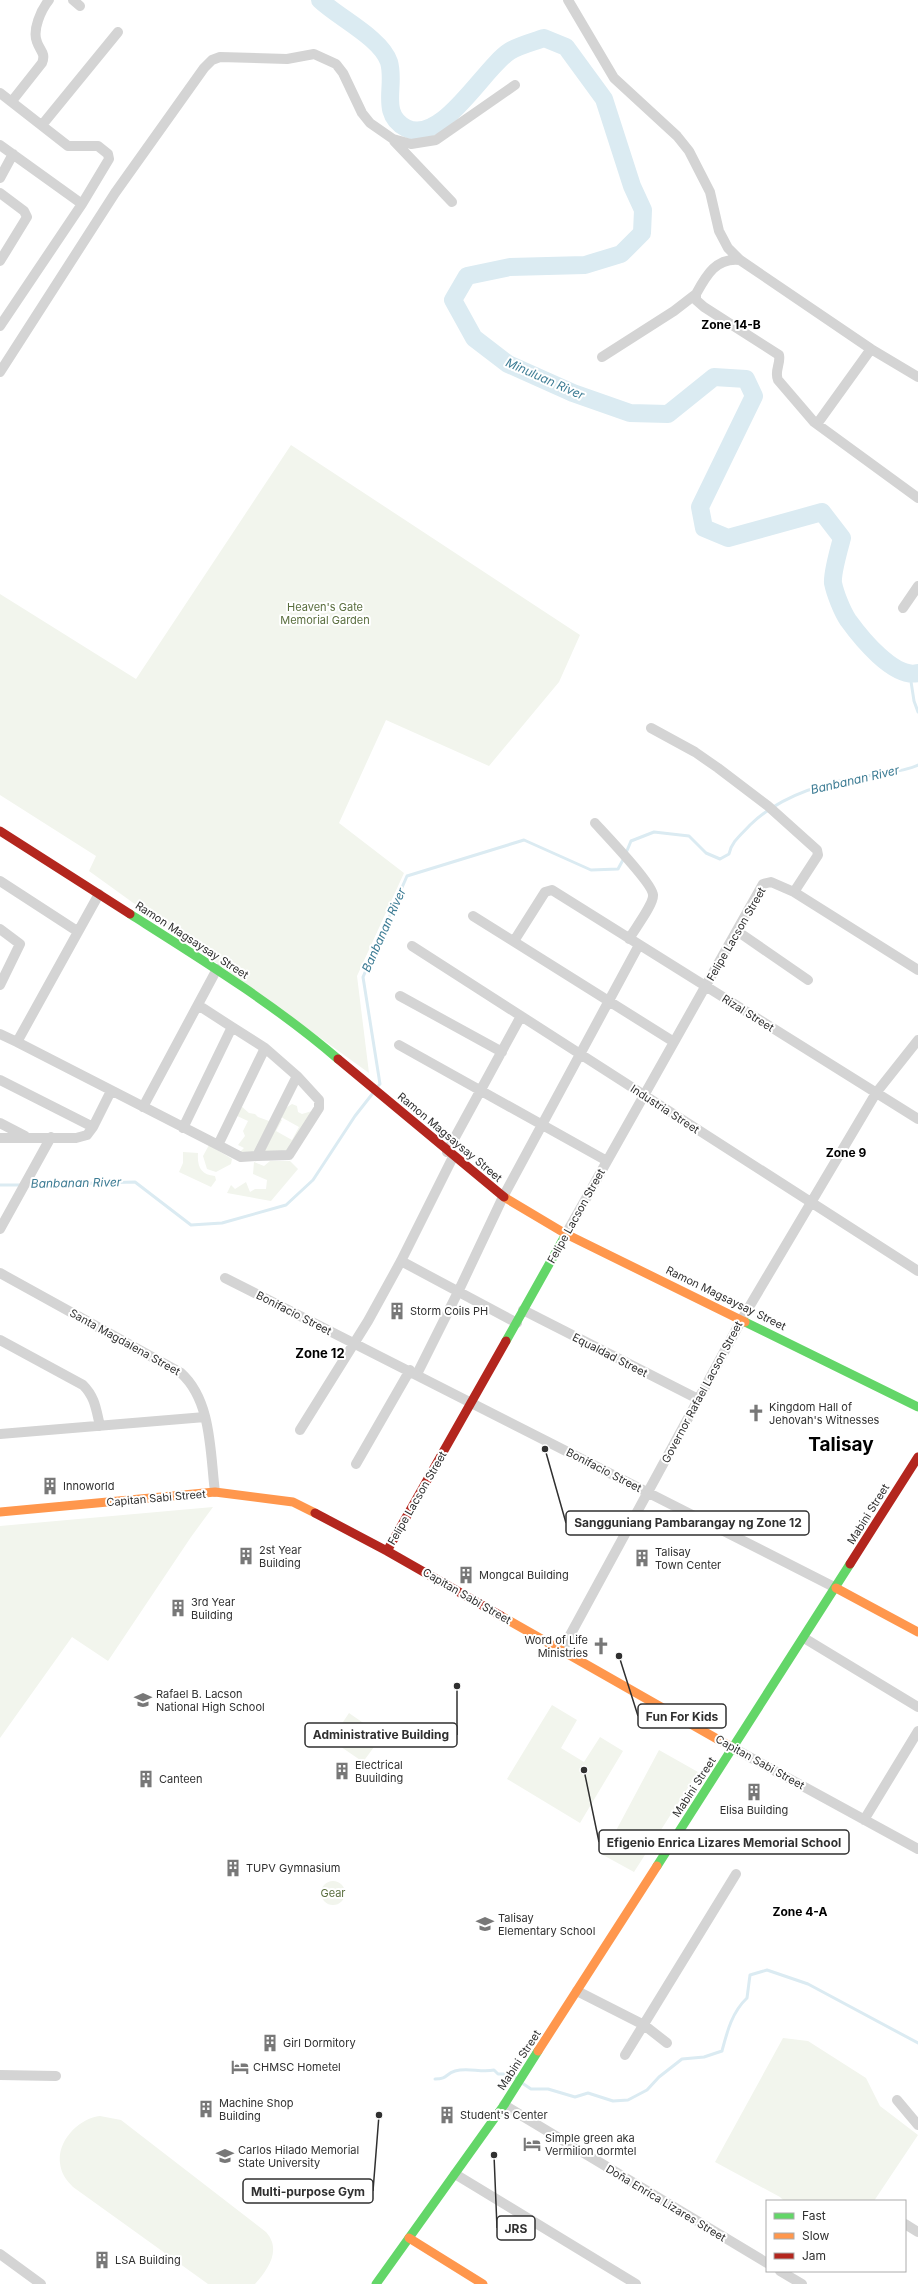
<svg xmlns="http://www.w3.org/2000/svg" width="918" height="2284" viewBox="0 0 918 2284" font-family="Inter,sans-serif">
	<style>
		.green { fill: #f2f5ed }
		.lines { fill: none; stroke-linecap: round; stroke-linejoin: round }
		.stream { stroke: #dbebf2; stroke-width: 3 }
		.river { stroke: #dbebf2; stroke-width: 18 }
		.street { stroke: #d4d4d4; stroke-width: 10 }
		.fast { stroke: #63d668; stroke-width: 9 }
		.slow { stroke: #ff974d; stroke-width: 9 }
		.jam { stroke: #b3261e; stroke-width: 9 }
		.labels { text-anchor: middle; stroke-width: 4; stroke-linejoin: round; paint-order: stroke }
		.park-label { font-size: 11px; fill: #596d3d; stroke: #fff }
		.street-label { font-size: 11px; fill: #303030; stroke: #fff }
		.poi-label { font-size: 11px; fill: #303030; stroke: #fff; text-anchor: start }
		.neighbourhood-label { font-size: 12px; font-weight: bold; fill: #000; stroke: #fff }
		.water-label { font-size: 12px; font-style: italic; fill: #3d7c94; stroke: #fff }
		.quarter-label { font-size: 13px; font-weight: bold; fill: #000; stroke: #fff }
		.town-label { font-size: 19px; font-weight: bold; fill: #000; stroke: #fff }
		.leader { fill: none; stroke: #303030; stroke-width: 1.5 }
		.callout-dot { fill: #303030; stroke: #fff; stroke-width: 1.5 }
		.callout { fill: #fff; stroke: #303030; stroke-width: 1.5 }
		.callout-label { font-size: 12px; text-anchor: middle; font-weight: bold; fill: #303030 }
	</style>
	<rect width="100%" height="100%" fill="#fff"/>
	<path class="green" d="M291 445 580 635 559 682 489 766 386 720 339 823 404 873 357 976 369 1073 89 871 96 856 0 795V594L136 679Z
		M292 1104 297 1106 298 1112 302 1114 312 1111 288 1154 267 1153 262 1150 279 1117 282 1120 276 1131 292 1140 299 1127 281 1117 284 1109Z
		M241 1106 249 1113 255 1114 258 1117 269 1121 270 1126 256 1154 240 1152 244 1148 238 1145 245 1136 243 1131 248 1121 235 1115Z
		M209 1145 232 1159 231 1164 216 1172 207 1169 203 1156Z
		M183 1152 198 1153C197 1167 201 1175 215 1176L216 1180 211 1187 179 1172 183 1163Z
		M270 1161H290L298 1169 271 1201 227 1193 231 1185 235 1189 246 1182 250 1192 255 1189H266L267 1180 253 1174 254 1162 264 1166Z
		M213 1507 191 1537 108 1661 72 1637 0 1738V1526Z
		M552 1705 577 1720 561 1748 584 1762 600 1737 623 1751 580 1823 507 1779Z
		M349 1713 382 1736 363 1762 331 1740Z
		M659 1750 698 1772 634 1872 603 1855Z
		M321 1893a12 12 0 1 1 24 0a12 12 0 1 1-24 0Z
		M783 2038 808 2041 866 2078 880 2106 918 2135 874 2201H784L780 2197 715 2162Z
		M100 2116 121 2120 266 2232C282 2250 268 2269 255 2284H208L73 2187C66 2180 61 2173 60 2163 57 2140 80 2118 100 2116Z"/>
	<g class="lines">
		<path class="stream" d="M910 675 914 701 918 712
			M626 853 631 841 654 832 689 836 706 853 720 859 729 854C731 842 742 834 750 825 781 795 825 782 867 776 883 773 903 772 918 765
			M377 1087 380 1084 363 977 407 876 524 840 591 870 618 869 624 858
			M0 1185H21
			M27 1185 135 1182 191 1225 222 1223 286 1205 313 1180 355 1116 373 1093
			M435 2079C448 2079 445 2074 455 2071 468 2067 481 2073 494 2070L498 2074H512L516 2078
			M522 2083 531 2089H548L575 2097 588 2093 613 2101 628 2100 647 2090 659 2077 682 2059 704 2057 722 2051C727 2032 732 2012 747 1998L750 1975 767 1970 808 1984 918 2043"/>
		<path class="river" d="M320 0C339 18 381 38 389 62 396 86 379 114 406 128 442 146 484 67 510 51 520 45 533 42 544 38L566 47 604 99 632 186 643 210 642 233 621 254 585 265 510 267 467 276 453 300 474 338 508 364 573 393 630 413 668 414 714 377 746 379 754 396 700 507 704 528 728 538 822 512 842 538C839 549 832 573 833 583 835 593 842 611 848 620 861 638 894 679 918 673"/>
		<path class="street" d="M73 0 80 6
			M568 0 614 78 677 136 689 151 710 192 719 231 728 248 740 260 871 349 918 377
			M0 93 68 146H98L108 154 109 159 82 204 0 326
			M12 101 42 63C46 53 40 51 37 42 32 30 41 10 49 0
			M42 125 118 32
			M394 141 452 202
			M0 145 82 204
			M0 178 13 154
			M0 193 24 211 27 217 0 261
			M740 260C716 257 706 276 696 294V300L704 307 779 355C781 364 774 371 778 380L814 422 918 498
			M602 357 674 311 696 294
			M0 372 115 193 204 68 212 60 220 57 287 59 314 54 336 64 343 73 362 113 370 123 393 139 411 144 436 140 515 85
			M817 424 871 349
			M903 608 918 586
			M651 728 695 752 718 768 768 806 817 850 818 855 794 892
			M595 823C605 834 653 884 653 895 654 904 634 930 629 939
			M0 881 77 931
			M99 894 17 1042C84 1077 151 1111 218 1145L265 1048 232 1027 183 1128
			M473 916 674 1042
			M0 929 20 944 0 985
			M737 931 808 980
			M514 941 545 892 552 890 918 1119
			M412 946 918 1271
			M400 996 502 1052
			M198 1005 232 1027
			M0 1034 17 1042
			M399 1045 607 1161
			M0 1080 93 1127 111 1091
			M143 1107 217 969
			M0 1123 25 1136
			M0 1138H76L87 1135 93 1127
			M218 1145 241 1157 257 1156 297 1076 265 1048
			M447 1152 521 1016
			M257 1156 289 1155 319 1108V1100L297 1076
			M0 1229 51 1137
			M566 1234 763 884 771 882 794 892 918 970
			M401 1261 517 1323
			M0 1273 181 1373C212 1401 210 1453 215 1492
			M225 1278 836 1588
			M523 1310 698 1399
			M0 1340 83 1385C95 1397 96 1409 100 1426
			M417 1374 459 1290 503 1197 639 945
			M300 1430 368 1321 401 1261 453 1157
			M0 1434 205 1417
			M356 1464 410 1370
			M804 1638 918 1707
			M562 1650 742 1319 876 1093 918 1040
			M733 1748 918 1849
			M864 1820 918 1731
			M577 1991 644 2025 667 2043
			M625 2055 736 1874
			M0 2075 56 2076
			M897 2100 918 2125
			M504 2105 767 2263
			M455 2174 636 2284
			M905 2224 918 2232
			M0 2254 41 2284
			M780 2271 802 2284"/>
		<path class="fast" d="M130 914C201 959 274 1004 338 1059
			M745 1322 918 1407
			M506 1341 566 1234
			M657 1866 850 1564
			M376 2284 504 2105 538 2051"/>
		<path class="slow" d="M504 1197 566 1234 745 1322
			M0 1512 215 1492 293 1502 315 1513
			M836 1588 918 1632
			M501 1616 733 1748
			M538 2051 657 1866
			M409 2238 483 2284"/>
		<path class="jam" d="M0 831 130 914
			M338 1059 504 1197
			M315 1513 387 1551 501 1616
			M387 1551 506 1341
			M850 1564 918 1457"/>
	</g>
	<defs>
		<g id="building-bare" transform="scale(1.38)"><path d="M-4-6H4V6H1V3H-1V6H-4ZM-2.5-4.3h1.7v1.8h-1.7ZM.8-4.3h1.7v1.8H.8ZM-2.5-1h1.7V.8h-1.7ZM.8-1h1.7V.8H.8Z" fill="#787878" stroke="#fff" stroke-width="2.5" paint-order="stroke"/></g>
		<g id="church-bare" transform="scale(1.38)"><path d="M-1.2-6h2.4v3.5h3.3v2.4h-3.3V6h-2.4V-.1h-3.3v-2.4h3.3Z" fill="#787878" stroke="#fff" stroke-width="2.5" paint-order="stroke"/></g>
		<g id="school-bare" transform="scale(1.38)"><path d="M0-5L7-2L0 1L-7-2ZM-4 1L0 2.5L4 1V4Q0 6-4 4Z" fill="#787878" stroke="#fff" stroke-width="2.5" paint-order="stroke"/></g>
		<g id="hotel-bare" transform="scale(1.38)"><path d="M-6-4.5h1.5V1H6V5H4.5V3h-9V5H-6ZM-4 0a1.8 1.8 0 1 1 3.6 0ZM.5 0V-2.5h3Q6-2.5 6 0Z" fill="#787878" stroke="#fff" stroke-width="2.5" paint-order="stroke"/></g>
		<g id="university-bare" transform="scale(1.38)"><path d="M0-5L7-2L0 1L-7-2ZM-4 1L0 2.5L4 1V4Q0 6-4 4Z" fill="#787878" stroke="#fff" stroke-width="2.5" paint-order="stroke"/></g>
	</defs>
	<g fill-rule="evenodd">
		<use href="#building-bare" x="397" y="1311"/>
		<use href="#church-bare" x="756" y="1413"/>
		<use href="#building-bare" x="50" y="1486"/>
		<use href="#building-bare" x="246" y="1556"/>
		<use href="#building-bare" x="642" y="1558"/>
		<use href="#building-bare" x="466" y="1575"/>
		<use href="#building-bare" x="178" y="1608"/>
		<use href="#church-bare" x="601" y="1646"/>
		<use href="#school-bare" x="143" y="1700"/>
		<use href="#building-bare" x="342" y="1771"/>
		<use href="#building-bare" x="146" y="1779"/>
		<use href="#building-bare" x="754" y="1792"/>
		<use href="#building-bare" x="233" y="1868"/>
		<use href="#school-bare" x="485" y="1924"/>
		<use href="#building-bare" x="270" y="2043"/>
		<use href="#hotel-bare" x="240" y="2067"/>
		<use href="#building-bare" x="206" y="2109"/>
		<use href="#building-bare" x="447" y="2115"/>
		<use href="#hotel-bare" x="532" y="2144"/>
		<use href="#university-bare" x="225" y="2156"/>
		<use href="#building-bare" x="102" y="2260"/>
	</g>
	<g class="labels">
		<g class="park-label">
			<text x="325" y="611">Heaven's Gate<tspan x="325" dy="13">Memorial Garden</tspan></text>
			<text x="333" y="1897">Gear</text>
		</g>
		<g class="street-label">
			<text transform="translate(736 934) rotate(-60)" y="4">Felipe Lacson Street</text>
			<text transform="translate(192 940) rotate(33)" y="4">Ramon Magsaysay Street</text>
			<text transform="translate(748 1013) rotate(32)" y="4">Rizal Street</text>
			<text transform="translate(665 1109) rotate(33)" y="4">Industria Street</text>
			<text transform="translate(450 1137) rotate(40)" y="4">Ramon Magsaysay Street</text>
			<text transform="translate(576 1216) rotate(-61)" y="4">Felipe Lacson Street</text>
			<text transform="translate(726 1298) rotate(26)" y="4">Ramon Magsaysay Street</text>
			<text transform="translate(294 1313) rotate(27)" y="4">Bonifacio Street</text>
			<text transform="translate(125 1342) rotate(29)" y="4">Santa Magdalena Street</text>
			<text transform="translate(610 1355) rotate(27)" y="4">Equaldad Street</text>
			<text transform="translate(702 1392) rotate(-62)" y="4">Governor Rafael Lacson Street</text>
			<text transform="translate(604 1470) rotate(27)" y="4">Bonifacio Street</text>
			<text transform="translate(156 1498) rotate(-5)" y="4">Capitan Sabi Street</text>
			<text transform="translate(417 1498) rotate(-60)" y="4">Felipe Lacson Street</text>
			<text transform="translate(868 1514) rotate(-58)" y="4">Mabini Street</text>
			<text transform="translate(467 1596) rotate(30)" y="4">Capitan Sabi Street</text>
			<text transform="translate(760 1762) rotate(29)" y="4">Capitan Sabi Street</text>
			<text transform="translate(694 1787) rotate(-57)" y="4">Mabini Street</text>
			<text transform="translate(519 2060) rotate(-57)" y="4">Mabini Street</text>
			<text transform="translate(666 2203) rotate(31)" y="4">Doña Enrica Lizares Street</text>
		</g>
		<g class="poi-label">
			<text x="410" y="1315">Storm Coils PH</text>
			<text x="769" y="1411">Kingdom Hall of<tspan x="769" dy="13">Jehovah's Witnesses</tspan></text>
			<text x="63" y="1490">Innoworld</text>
			<text x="259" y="1554">2st Year<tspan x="259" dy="13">Building</tspan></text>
			<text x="655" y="1556">Talisay<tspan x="655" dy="13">Town Center</tspan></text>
			<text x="479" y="1579">Mongcal Building</text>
			<text x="191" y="1606">3rd Year<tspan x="191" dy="13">Building</tspan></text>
			<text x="588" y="1644" text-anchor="end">Word of Life<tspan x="588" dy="13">Ministries</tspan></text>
			<text x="156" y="1698">Rafael B. Lacson<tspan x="156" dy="13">National High School</tspan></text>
			<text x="355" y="1769">Electrical<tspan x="355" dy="13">Buuilding</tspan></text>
			<text x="159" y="1783">Canteen</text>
			<text x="754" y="1814" text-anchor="middle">Elisa Building</text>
			<text x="246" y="1872">TUPV Gymnasium</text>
			<text x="498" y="1922">Talisay<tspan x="498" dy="13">Elementary School</tspan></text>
			<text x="283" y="2047">Girl Dormitory</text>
			<text x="253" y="2071">CHMSC Hometel</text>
			<text x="219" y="2107">Machine Shop<tspan x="219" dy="13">Building</tspan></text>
			<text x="460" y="2119">Student's Center</text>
			<text x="545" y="2142">Simple green aka<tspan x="545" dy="13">Vermilion dormtel</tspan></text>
			<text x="238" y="2154">Carlos Hilado Memorial<tspan x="238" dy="13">State University</tspan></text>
			<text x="115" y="2264">LSA Building</text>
		</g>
		<g class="neighbourhood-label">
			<text x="731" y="329">Zone 14-B</text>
			<text x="846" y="1157">Zone 9</text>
			<text x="800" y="1916">Zone 4-A</text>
		</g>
		<g class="water-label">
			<text transform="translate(545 379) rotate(24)" y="4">Minuluan River</text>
			<text transform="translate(855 780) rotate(-13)" y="4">Banbanan River</text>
			<text transform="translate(384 930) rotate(-66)" y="4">Banbanan River</text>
			<text transform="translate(76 1183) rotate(-1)" y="4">Banbanan River</text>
		</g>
		<g class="quarter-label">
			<text x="320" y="1358">Zone 12</text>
		</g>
		<g class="town-label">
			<text x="841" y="1451">Talisay</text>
		</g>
	</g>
	<path class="leader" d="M545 1449L566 1523M619 1656L638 1716M457 1686L457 1735M584 1770L599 1842M379 2115L373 2191M494 2155L497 2228"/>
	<g class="callout-dot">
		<circle cx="545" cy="1449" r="4"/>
		<circle cx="619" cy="1656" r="4"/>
		<circle cx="457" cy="1686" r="4"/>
		<circle cx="584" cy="1770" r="4"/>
		<circle cx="379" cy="2115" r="4"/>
		<circle cx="494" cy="2155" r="4"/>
	</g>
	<g class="callout">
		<rect x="566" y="1511" width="243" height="24" rx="4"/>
		<rect x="638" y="1704" width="88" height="24" rx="4"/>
		<rect x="305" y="1723" width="152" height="24" rx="4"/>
		<rect x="599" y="1830" width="250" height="24" rx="4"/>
		<rect x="243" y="2179" width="130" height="24" rx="4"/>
		<rect x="497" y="2216" width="38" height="24" rx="4"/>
	</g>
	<g class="callout-label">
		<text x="688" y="1527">Sangguniang Pambarangay ng Zone 12</text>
		<text x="682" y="1721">Fun For Kids</text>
		<text x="381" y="1739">Administrative Building</text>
		<text x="724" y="1847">Efigenio Enrica Lizares Memorial School</text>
		<text x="308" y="2196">Multi-purpose Gym</text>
		<text x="516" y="2233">JRS</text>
	</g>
	<rect x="766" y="2200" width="140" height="72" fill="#ffffff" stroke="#acacac"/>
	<rect x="774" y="2213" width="20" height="6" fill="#63d668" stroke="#acacac"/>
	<text x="802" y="2220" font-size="12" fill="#303030">Fast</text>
	<rect x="774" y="2233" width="20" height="6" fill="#ff974d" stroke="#acacac"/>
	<text x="802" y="2240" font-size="12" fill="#303030">Slow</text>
	<rect x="774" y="2253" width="20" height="6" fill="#b3261e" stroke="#acacac"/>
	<text x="802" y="2260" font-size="12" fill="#303030">Jam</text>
</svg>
